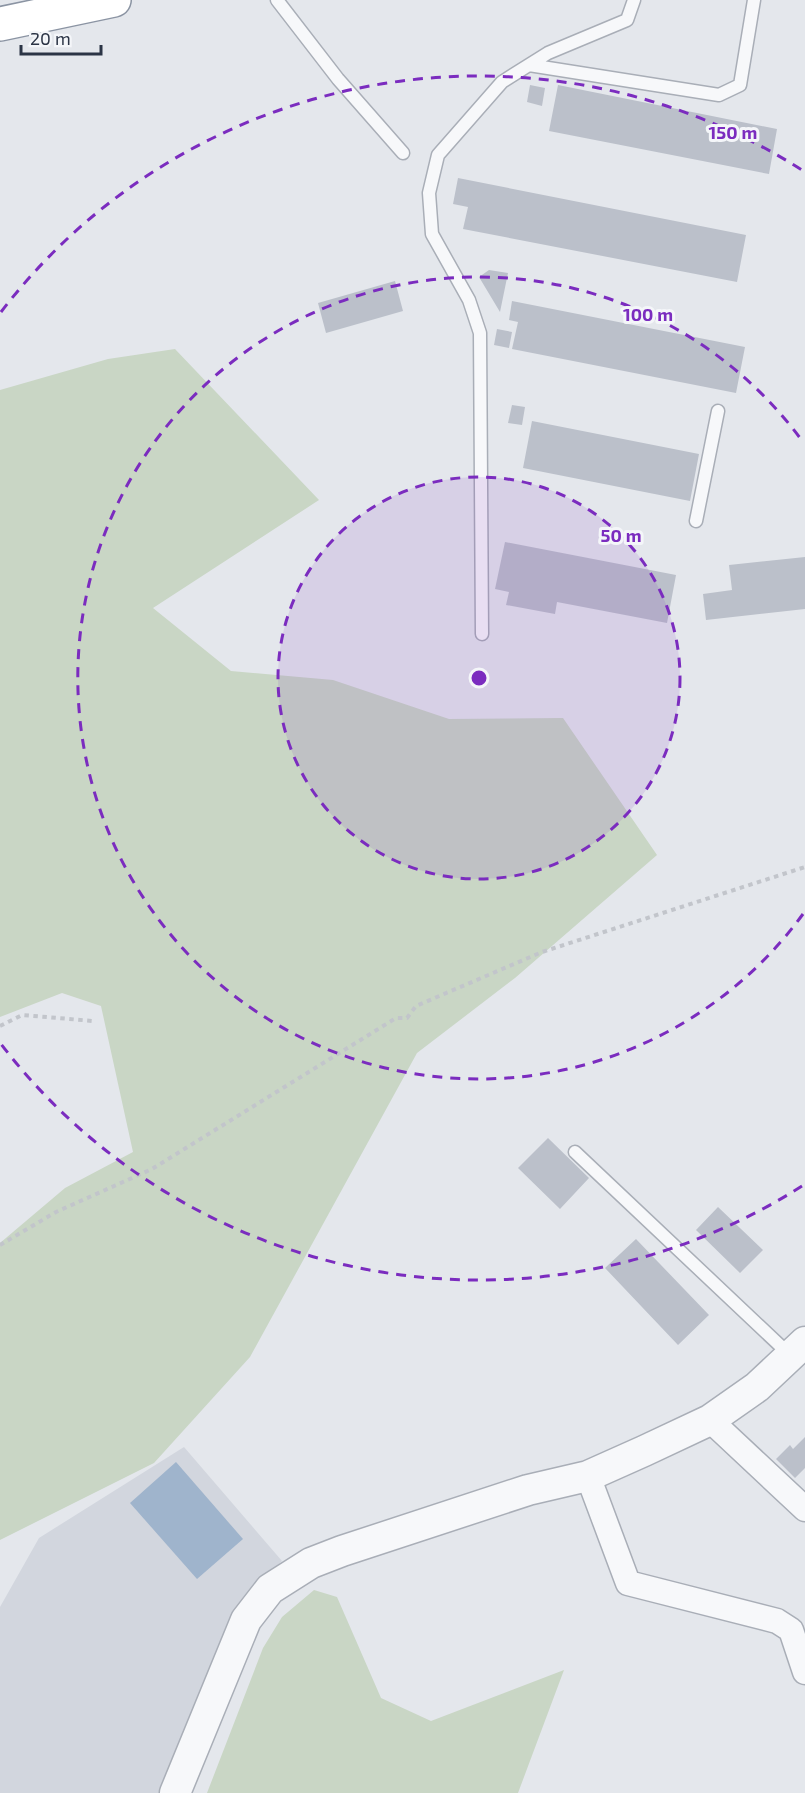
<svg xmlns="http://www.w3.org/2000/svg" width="805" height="1793" viewBox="0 0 805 1793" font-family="'Exo 2',sans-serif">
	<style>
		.built { fill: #d2d6de }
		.green { fill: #c9d6c5 }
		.water { fill: #9fb4cc }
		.building { fill: #bbc0ca }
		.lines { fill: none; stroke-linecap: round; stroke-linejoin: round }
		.service-casing { stroke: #a9aeb7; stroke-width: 15 }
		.minor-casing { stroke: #a9aeb7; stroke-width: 27 }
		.tertiary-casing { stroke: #a9aeb7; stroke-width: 33 }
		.trunk-casing { stroke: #8b94a3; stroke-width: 36 }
		.path { stroke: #c2c5cb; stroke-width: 4; stroke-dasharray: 4.5 4.5; stroke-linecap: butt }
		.service { stroke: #f7f8fa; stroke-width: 12 }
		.minor { stroke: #f7f8fa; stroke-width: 24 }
		.tertiary { stroke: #f7f8fa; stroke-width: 30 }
		.trunk { stroke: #fff; stroke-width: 33 }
		.ring { fill: none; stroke: #7b2cbf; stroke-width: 3; stroke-dasharray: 10 8 }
		.centre { fill: #7b2cbf; stroke: #f4f6f9; stroke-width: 3 }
		.ring-label { font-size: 18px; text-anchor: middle; font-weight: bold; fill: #7b2cbf; stroke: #f4f6f9; stroke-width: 6; stroke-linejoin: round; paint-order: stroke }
	</style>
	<rect width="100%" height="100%" fill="#e4e7ec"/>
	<path class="built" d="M184 1447 282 1561 253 1588 162 1793H0V1607L39 1538Z"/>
	<path class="green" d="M175 349 319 500 153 608 231 671 333 680 449 719 563 718 657 855 515 978 417 1053 250 1357 154 1463 0 1540V1243L65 1188 133 1152 101 1006 62 993 0 1017V390L108 359Z
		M314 1590 337 1597 381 1698 431 1721 564 1670 518 1793H207L263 1648 282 1617Z"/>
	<path class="water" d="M176 1462 243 1539 197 1579 130 1503Z"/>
	<path class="building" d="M530 85 545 88 542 106 527 102Z
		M558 85 777 129 769 174 549 131Z
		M458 178 746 235 737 282 463 229 468 207 453 204Z
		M489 270 508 273 500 312 479 277Z
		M395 281 403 311 326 333 318 303Z
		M512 301 745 347 736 393 512 349 518 322 509 320Z
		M497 329 512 332 509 348 494 345Z
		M512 405 525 407 522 425 508 423Z
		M532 421 699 454 690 501 523 468Z
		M505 542 676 575 667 623 557 602 555 614 506 605 509 592 495 589Z
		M805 557V609L706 620 703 594 732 590 729 565Z
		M548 1138 589 1178 560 1209 518 1168Z
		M718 1207 763 1250 740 1273 696 1230Z
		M636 1239 709 1315 678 1345 605 1268Z
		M805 1437V1468L795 1478 776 1459 790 1445 793 1449Z"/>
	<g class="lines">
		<g class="service-casing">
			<path id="service" d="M277 0 338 79 403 153
				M529 65 719 95 740 85 754 0
				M696 521 718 411
				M482 634 480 333 469 300 432 234 429 193 438 155 502 82 548 53 627 20 634 0
				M575 1152 790 1355"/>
		</g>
		<g class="minor-casing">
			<path id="minor" d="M710 1420 805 1509
				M588 1476 628 1583 777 1621 791 1630 805 1672"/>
		</g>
		<g class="tertiary-casing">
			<path id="tertiary" d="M175 1793 246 1620 270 1589 311 1563 342 1551 528 1490 588 1476 644 1451 710 1420 757 1387 805 1342"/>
		</g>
		<g class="trunk-casing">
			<path id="trunk" d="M0 24 114 0"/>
		</g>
		<path class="path" d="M0 1026 22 1015 93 1021
			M0 1245 56 1212 152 1169 396 1018H407L416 1006 542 952 805 867"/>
		<use href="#service" class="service"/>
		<use href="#minor" class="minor"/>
		<use href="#tertiary" class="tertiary"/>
		<use href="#trunk" class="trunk"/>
	</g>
	<circle cx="479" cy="678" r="201" fill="#7b2cbf" fill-opacity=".12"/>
	<g class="ring">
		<circle cx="479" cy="678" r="201"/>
		<path d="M803 914A401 401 0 1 1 803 442"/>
		<path d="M802 1186A602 602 0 0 1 1 1044M1 312A602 602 0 0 1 802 170"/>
	</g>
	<circle cx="479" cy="678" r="9" class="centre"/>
	<g class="ring-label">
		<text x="733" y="139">150 m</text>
		<text x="648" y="321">100 m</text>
		<text x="621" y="542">50 m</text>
	</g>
	<path d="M21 45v9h80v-9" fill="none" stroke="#2b3445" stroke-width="3"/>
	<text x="30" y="45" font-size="18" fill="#2b3445" stroke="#f4f6f9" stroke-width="4.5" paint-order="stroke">20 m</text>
</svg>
